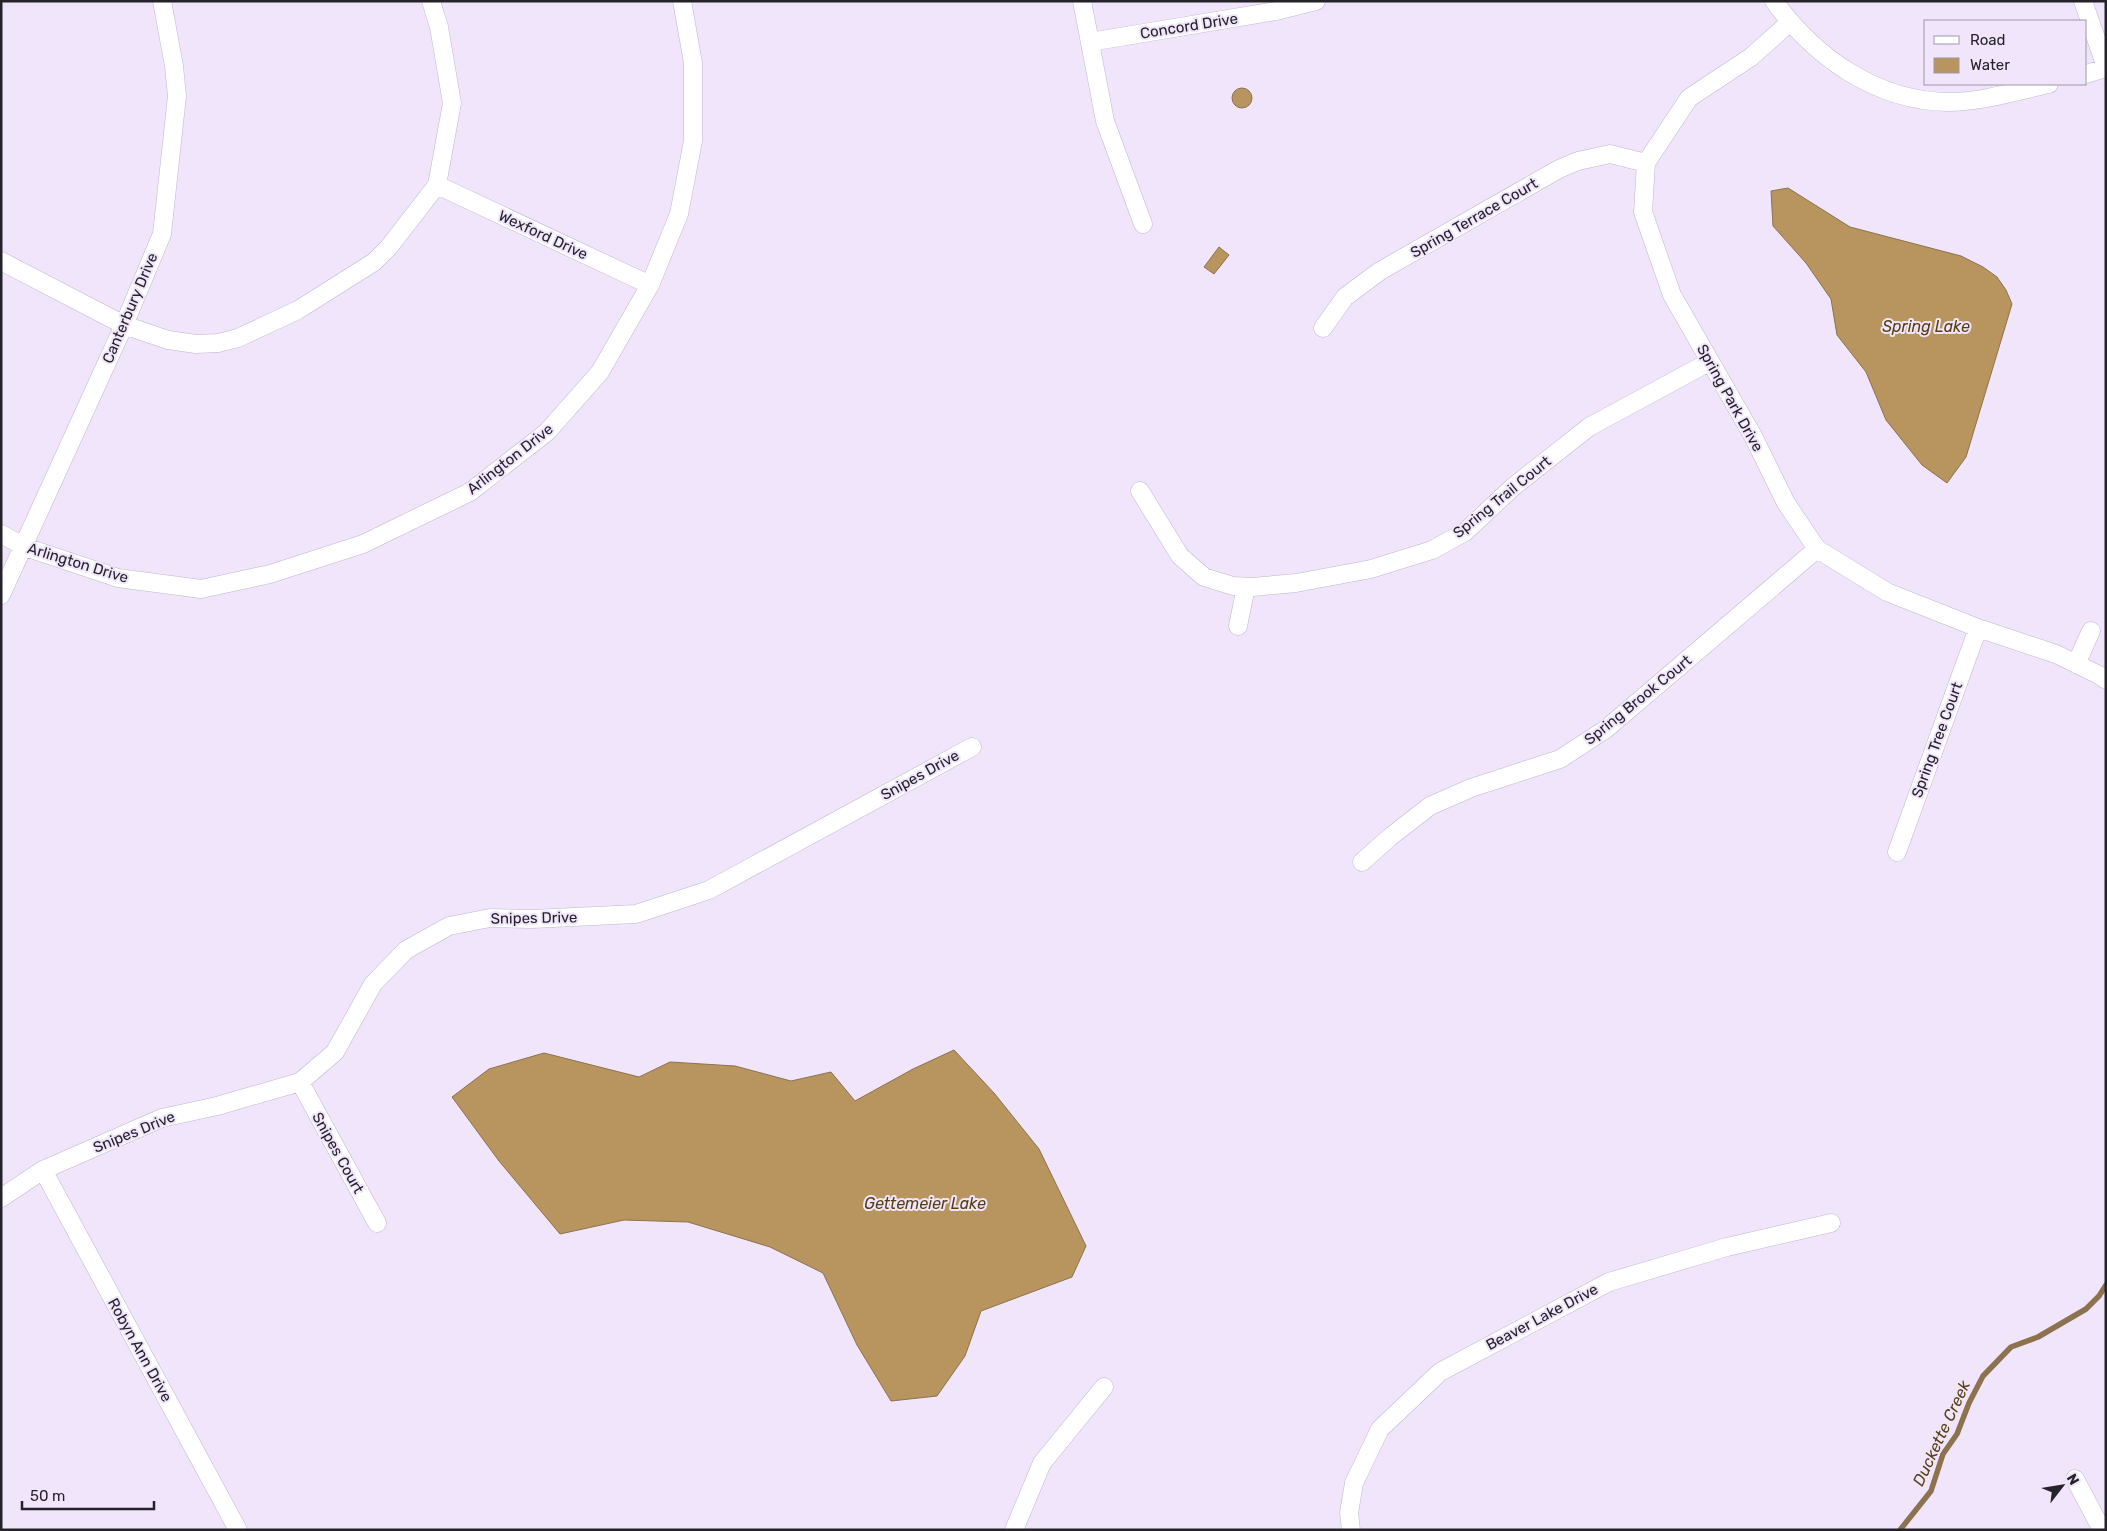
<svg xmlns="http://www.w3.org/2000/svg" width="2107" height="1531" viewBox="0 0 2107 1531" font-family="Rubik,sans-serif">
	<style>
		.water { fill: #b8955e; stroke: #8c724e }
		.lines { fill: none; stroke-linecap: round; stroke-linejoin: round }
		.stream { stroke: #8c724e; stroke-width: 5.5 }
		.minor-casing { stroke: #c0b6cc; stroke-width: 19 }
		.minor { stroke: #fff; stroke-width: 18 }
		.labels { text-anchor: middle; stroke-width: 4; stroke-linejoin: round; paint-order: stroke }
		.street-label { font-size: 15px; fill: #25222a; stroke: #f0e5fb }
		.water-label { font-size: 16px; font-style: italic; fill: #563e12; stroke: #f0e5fb }
	</style>
	<rect width="100%" height="100%" fill="#f0e5fb"/>
	<path class="water" d="M1232 98a10 10 0 1 1 20 0a10 10 0 1 1-20 0Z
		M1788 188 1850 227 1961 256 1983 267 1997 277 2006 290 2012 304 1966 457 1947 483 1922 465 1886 420 1866 372 1837 335 1831 299 1806 263 1773 226 1771 191Z
		M1219 247 1229 255 1214 274 1204 267Z
		M954 1050 994 1093 1039 1149 1086 1246 1072 1277 981 1311 965 1356 937 1396 891 1401 857 1345 823 1273 770 1247 688 1222 624 1220 560 1234 499 1161 452 1097 489 1069 544 1053 639 1077 670 1062 735 1066 791 1081 831 1072 855 1101 913 1069Z"/>
	<g class="lines">
		<path class="stream" d="M1900 1530 1931 1491 1943 1454 1957 1434 1969 1403 1983 1376 2011 1347 2038 1337 2086 1309 2099 1296 2106 1285"/>
		<g class="minor-casing">
			<path id="minor" d="M1082 1 1105 121 1143 224
				M1774 1C1815 58 1877 101 1948 102 1982 102 2017 91 2049 84
				M2083 1 2106 67
				M1789 23 1751 57 1689 98 1646 163 1643 212 1672 295 1753 436 1786 503 1817 549 1887 592 1978 628 2056 654 2099 675 2106 680
				M1090 42 1276 11 1316 1
				M2086 74 2106 68
				M437 185 650 285
				M1 261 124 325 168 340 196 344 218 343 238 338 298 310 374 262 389 247 437 185 452 103 439 27 431 1
				M1323 328 1345 297 1380 271 1559 169 1578 161 1610 154 1646 163
				M1140 491 1180 556 1204 577 1233 586 1252 587 1296 583 1371 569 1432 550 1465 532 1513 487 1589 427 1709 362
				M1 534 25 547 118 578 201 589 270 574 363 544 470 492 547 432 600 372 650 285 679 214 693 141V63L682 1
				M1 595 124 325 162 234 177 96 174 66 162 1
				M1238 626 1246 587
				M2076 664 2091 631
				M1897 852 1978 628
				M1362 862 1390 837 1430 806 1471 788 1560 759 1606 729 1817 549
				M300 1082 377 1223
				M43 1170 238 1530
				M1 1198 43 1170 162 1118 217 1106 300 1082 335 1052 373 984 406 950 449 926 490 918 532 919 636 914 709 890 972 747
				M2075 1479 2102 1530
				M1014 1530 1042 1463 1104 1387
				M1351 1530 1349 1513 1354 1483 1380 1429 1440 1372 1609 1282 1727 1247 1831 1223"/>
		</g>
		<use href="#minor" class="minor"/>
	</g>
	<g class="labels">
		<g class="street-label">
			<text transform="translate(1189 26) rotate(-9)" y="5">Concord Drive</text>
			<text transform="translate(1474 218) rotate(-30)" y="5">Spring Terrace Court</text>
			<text transform="translate(543 235) rotate(25)" y="5">Wexford Drive</text>
			<text transform="translate(130 308) rotate(-67)" y="5">Canterbury Drive</text>
			<text transform="translate(1730 398) rotate(61)" y="5">Spring Park Drive</text>
			<text transform="translate(510 459) rotate(-38)" y="5">Arlington Drive</text>
			<text transform="translate(1502 497) rotate(-39)" y="5">Spring Trail Court</text>
			<text transform="translate(78 563) rotate(17)" y="5">Arlington Drive</text>
			<text transform="translate(1638 700) rotate(-39)" y="5">Spring Brook Court</text>
			<text transform="translate(1937 740) rotate(-70)" y="5">Spring Tree Court</text>
			<text transform="translate(920 775) rotate(-29)" y="5">Snipes Drive</text>
			<text transform="translate(534 918) rotate(-1)" y="5">Snipes Drive</text>
			<text transform="translate(134 1132) rotate(-22)" y="5">Snipes Drive</text>
			<text transform="translate(338 1153) rotate(61)" y="5">Snipes Court</text>
			<text transform="translate(1542 1317) rotate(-28)" y="5">Beaver Lake Drive</text>
			<text transform="translate(140 1350) rotate(61)" y="5">Robyn Ann Drive</text>
		</g>
		<g class="water-label">
			<text x="1926" y="332">Spring Lake</text>
			<text x="925" y="1209">Gettemeier Lake</text>
			<text transform="translate(1941 1433) rotate(-65)" y="6">Duckette Creek</text>
		</g>
	</g>
	<rect width="2107" height="1531" fill="none" stroke="#25222a" stroke-width="5"/>
	<rect x="1924" y="20" width="162" height="65" fill="#f0e5fb" stroke="#9f97a7"/>
	<rect x="1934" y="36" width="25" height="8" fill="#ffffff" stroke="#9f97a7"/>
	<text x="1970" y="45" font-size="15" fill="#25222a">Road</text>
	<rect x="1934" y="58" width="25" height="15" fill="#b8955e" stroke="#9f97a7"/>
	<text x="1970" y="70" font-size="15" fill="#25222a">Water</text>
	<g transform="translate(2062 1486) rotate(59)" stroke="#f0e5fb" stroke-width="4" paint-order="stroke">
	<path d="M0-4L9 19L0 12L-9 19Z" fill="#25222a"/>
	<text y="-8" font-size="14" font-weight="bold" text-anchor="middle" fill="#25222a">N</text>
	</g>
	<path d="M22 1501v8h132v-8" fill="none" stroke="#25222a" stroke-width="2.5"/>
	<text x="30" y="1501" font-size="15" fill="#25222a" stroke="#f0e5fb" stroke-width="4" paint-order="stroke">50 m</text>
</svg>
